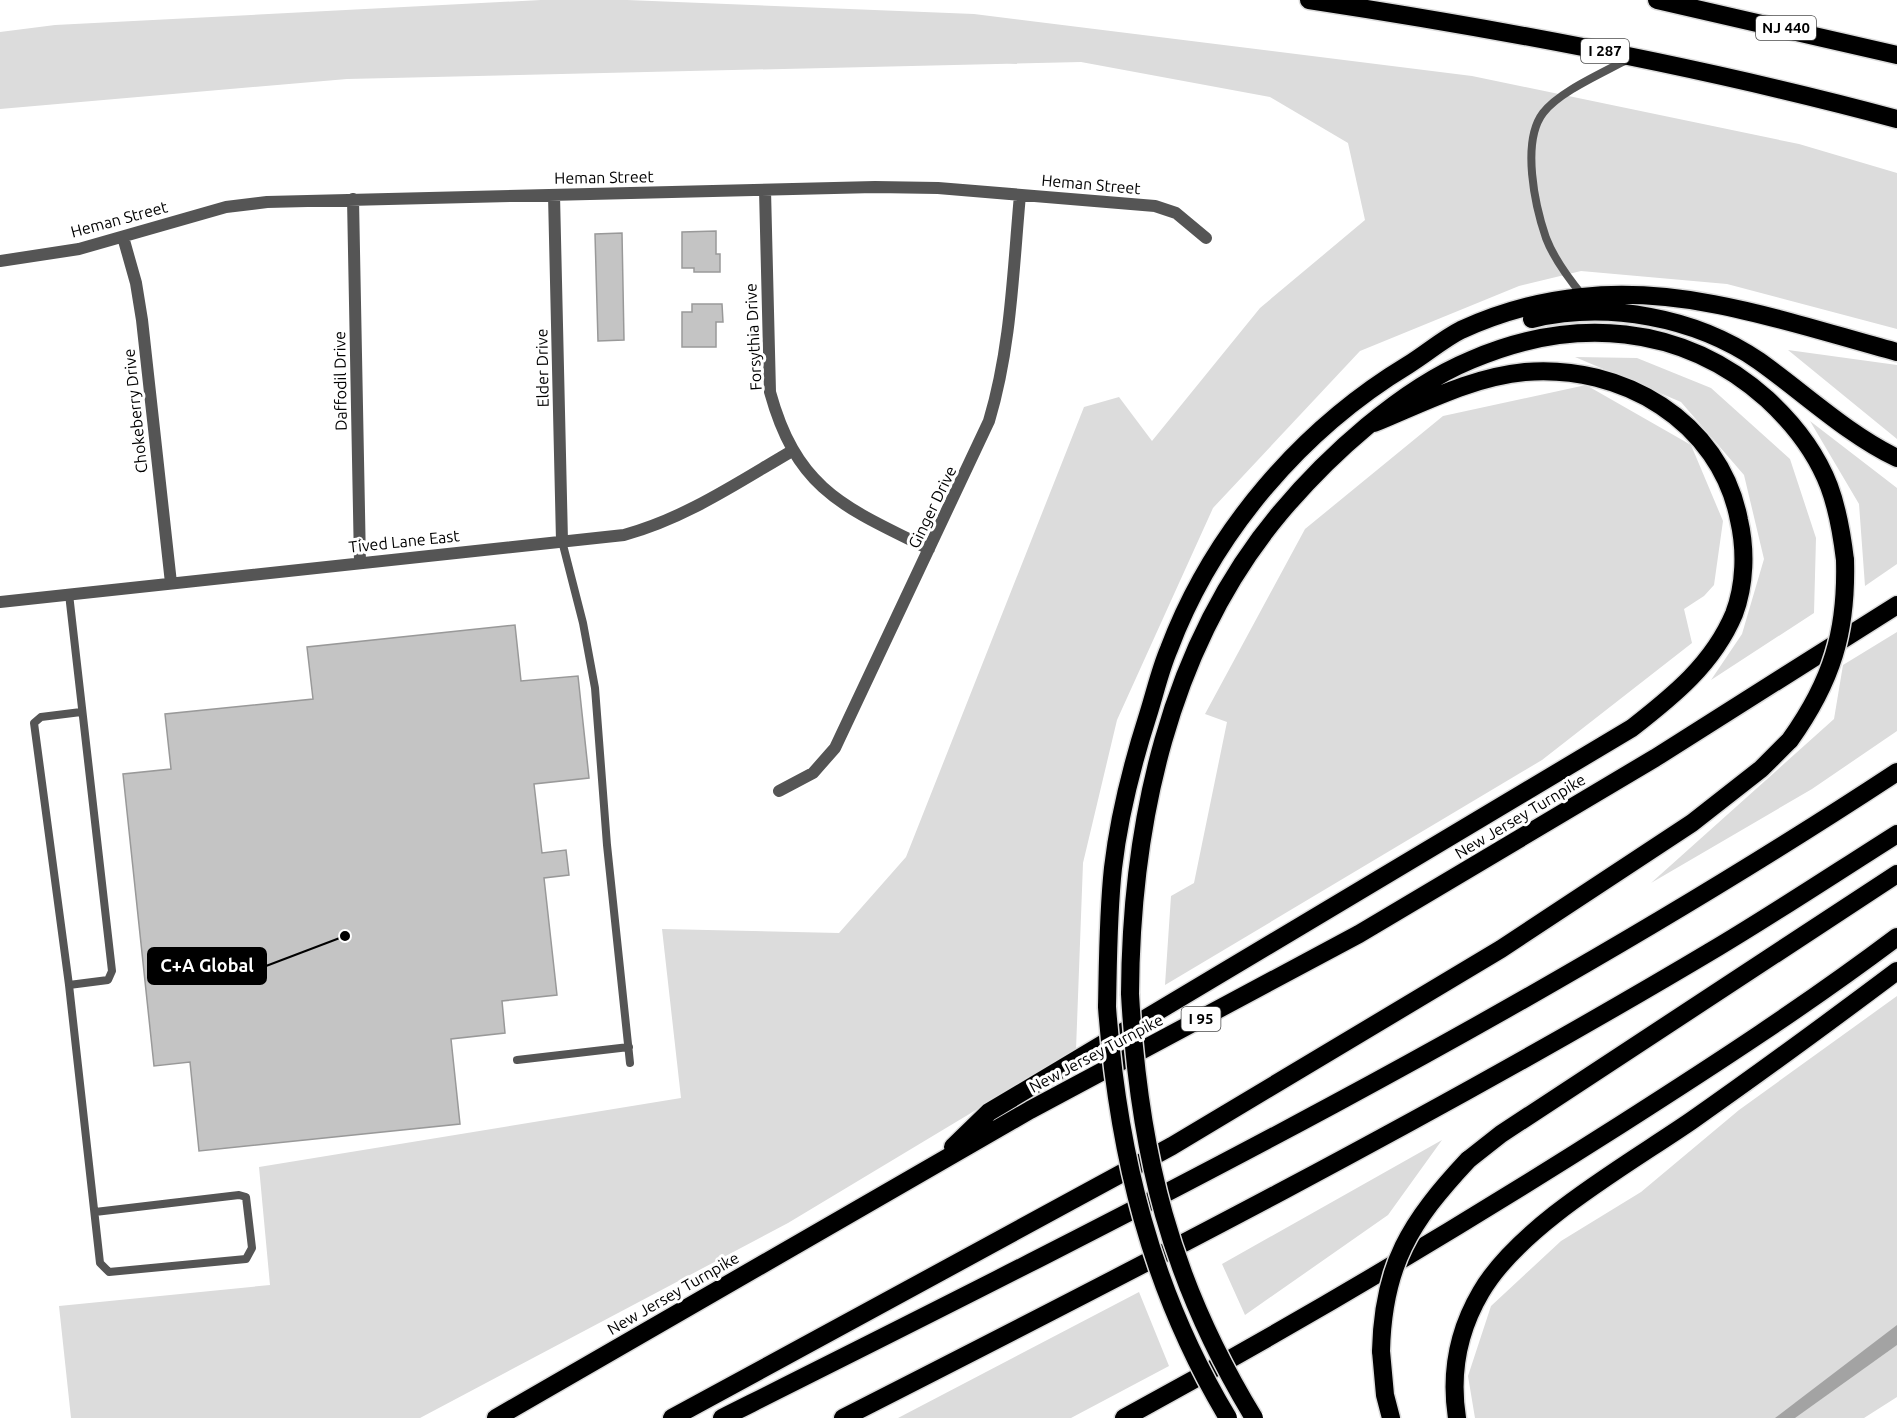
<svg xmlns="http://www.w3.org/2000/svg" width="1897" height="1418" viewBox="0 0 1897 1418" font-family="Ubuntu,sans-serif">
	<style>
		.green { fill: #dcdcdc }
		.water { fill: #a3a3a3 }
		.building { fill: #c4c4c4; stroke: #999; stroke-width: 1.5 }
		.lines { fill: none; stroke-linecap: round; stroke-linejoin: round }
		.motorway-casing { stroke: #dbdbdb; stroke-width: 21 }
		.service { stroke: #555; stroke-width: 8 }
		.minor { stroke: #555; stroke-width: 12 }
		.motorway { stroke: #000; stroke-width: 18 }
		.motorway-bridge-casing { stroke: #dbdbdb; stroke-width: 21; stroke-linecap: butt }
		.motorway-bridge { stroke: #000; stroke-width: 18 }
		.labels { text-anchor: middle; stroke-width: 6; stroke-linejoin: round; paint-order: stroke }
		.shield { fill: #fff; stroke: #4c4c4c; stroke-width: 1.5 }
		.shield-label { font-size: 15px; font-weight: bold; fill: #000 }
		.street-label { font-size: 16px; fill: #000; stroke: #fff }
		.leader { fill: none; stroke: #000; stroke-width: 2 }
		.callout-dot { fill: #000; stroke: #fff; stroke-width: 2 }
		.callout { fill: #000; stroke: #000; stroke-width: 2 }
		.callout-label { font-size: 18px; text-anchor: middle; font-weight: bold; fill: #fff }
	</style>
	<rect width="100%" height="100%" fill="#fff"/>
	<path class="green" d="M541 0H627L974 14 1472 76 1799 144 1897 173V329L1727 284 1581 271 1519 286 1360 351 1213 508 1117 720 1083 863 1076 1050 788 1223 420 1418H71L59 1306 270 1285 259 1167 681 1098 662 929 839 933 906 857 1084 407 1119 397 1152 441 1260 308 1365 220 1348 143 1270 97 1081 62 347 79 0 109V32L55 25Z
		M1788 350 1897 365V439Z
		M1575 357 1637 358 1711 388 1790 459 1816 538 1814 613 1711 680 1742 634 1764 559 1744 475 1681 402Z
		M1586 385 1691 445 1723 521 1714 585 1704 596 1684 609 1692 643 1542 760 1165 985 1171 896 1194 883 1227 722 1205 714 1305 529 1443 416Z
		M1810 421 1897 488V564L1865 586 1859 504Z
		M1897 632V731L1812 789 1651 883 1834 719 1843 665Z
		M1897 996V1397L1864 1418H1475L1468 1376 1491 1306 1561 1241 1641 1192 1739 1110Z
		M1442 1140 1388 1215 1245 1315 1222 1264Z
		M1139 1292 1169 1366 1071 1418H898Z"/>
	<path class="water" d="M1897 1325V1345L1795 1418H1775Z"/>
	<path class="building" d="M716 231V254H720V272H694V268H682V232Z
		M622 233 624 340 598 341 595 234Z
		M692 304H722L723 322H716V347H682V312H692Z
		M515 625 521 681 578 676 589 778 534 784 542 853 566 850 569 875 544 878 557 995 502 1001 505 1033 451 1039 460 1124 199 1151 190 1062 154 1066 123 774 171 769 165 714 313 699 307 647Z"/>
	<g class="lines">
		<g class="motorway-casing">
			<path id="motorway" d="M1309 0C1507 30 1704 67 1897 119
				M1657 0 1897 55
				M1532 319C1607 301 1695 317 1759 361 1804 393 1847 434 1897 458
				M1130 994C1131 825 1168 647 1280 513 1328 456 1401 389 1471 360 1573 316 1682 323 1767 399 1793 423 1816 452 1829 486 1838 510 1842 535 1845 560
				M1107 1007C1108 960 1108 914 1113 868 1119 816 1132 765 1148 715 1155 693 1160 670 1169 649 1213 532 1302 429 1408 365 1426 354 1443 339 1461 330 1498 313 1542 301 1582 297 1689 285 1796 325 1897 352
				M953 1147 989 1112 1632 728C1673 696 1713 664 1734 614 1745 585 1746 550 1739 520 1720 421 1622 364 1525 372 1472 377 1423 403 1374 423
				M1468 1160 1501 1134 1897 874
				M1381 1351 1385 1395 1391 1418
				M496 1418 1030 1110 1359 934 1655 758 1897 605
				M672 1418 1172 1146 1501 949 1692 823 1761 769 1790 740
				M722 1418C1121 1218 1523 1018 1897 772
				M843 1418C1138 1268 1433 1117 1718 947 1778 911 1837 872 1897 834
				M1124 1418C1293 1326 1458 1228 1620 1125 1714 1065 1808 1004 1897 937
				M1457 1418C1450 1373 1458 1331 1481 1292 1520 1225 1627 1165 1691 1121 1761 1072 1829 1022 1897 971"/>
		</g>
		<path class="service" d="M1583 296C1569 279 1554 259 1546 238 1535 206 1521 142 1543 113 1560 91 1603 73 1628 59
			M562 541 583 623 595 688 607 845 630 1063
			M69 594 112 971 108 980 69 985 100 1263 109 1272 246 1259 252 1248 246 1197 239 1195 95 1212
			M69 985 34 723 41 717 81 712
			M517 1060 629 1047"/>
		<path class="minor" d="M765 190 770 392C797 490 844 507 929 549
			M554 195 562 541
			M353 199 360 563
			M123 237 136 283 142 320 171 583
			M0 261 79 249 226 207 267 202 875 187 938 188 1155 206 1176 213 1206 238
			M0 602 624 535C686 518 737 483 792 451
			M779 791 813 773 835 748 989 421C1011 348 1013 271 1020 195"/>
		<use href="#motorway" class="motorway"/>
		<g class="motorway-bridge-casing">
			<path id="motorway-bridge" d="M1790 740C1832 681 1847 632 1845 560
				M1130 994C1139 1154 1170 1280 1254 1418
				M1107 1007C1118 1154 1151 1290 1228 1418
				M1381 1351C1383 1265 1410 1222 1468 1160"/>
		</g>
		<use href="#motorway-bridge" class="motorway-bridge"/>
	</g>
	<g class="labels">
		<g class="shield">
			<rect x="1756" y="16" width="60" height="24" rx="4.5"/>
			<rect x="1581" y="39" width="48" height="24" rx="4.5"/>
			<rect x="1181.5" y="1007" width="39" height="24" rx="4.5"/>
		</g>
		<g class="shield-label">
			<text x="1786" y="33">NJ 440</text>
			<text x="1605" y="56">I 287</text>
			<text x="1201" y="1024">I 95</text>
		</g>
		<g class="street-label">
			<text transform="translate(604 177) rotate(-1)" y="6">Heman Street</text>
			<text transform="translate(1091 184) rotate(5)" y="6">Heman Street</text>
			<text transform="translate(119 219) rotate(-15)" y="6">Heman Street</text>
			<text transform="translate(753 337) rotate(-93)" y="6">Forsythia Drive</text>
			<text transform="translate(542 368) rotate(-91)" y="6">Elder Drive</text>
			<text transform="translate(340 381) rotate(-91)" y="6">Daffodil Drive</text>
			<text transform="translate(135 411) rotate(-96)" y="6">Chokeberry Drive</text>
			<text transform="translate(932 507) rotate(-64)" y="6">Ginger Drive</text>
			<text transform="translate(404 541) rotate(-6)" y="6">Tived Lane East</text>
			<text transform="translate(1520 816) rotate(-31)" y="6">New Jersey Turnpike</text>
			<text transform="translate(1096 1053) rotate(-28)" y="6">New Jersey Turnpike</text>
			<text transform="translate(673 1293) rotate(-30)" y="6">New Jersey Turnpike</text>
		</g>
	</g>
	<path class="leader" d="M345 936L266 966"/>
	<circle class="callout-dot" cx="345" cy="936" r="6"/>
	<rect class="callout" x="148" y="948" width="118" height="36" rx="6"/>
	<g class="callout-label">
		<text x="207" y="972">C+A Global</text>
	</g>
</svg>
